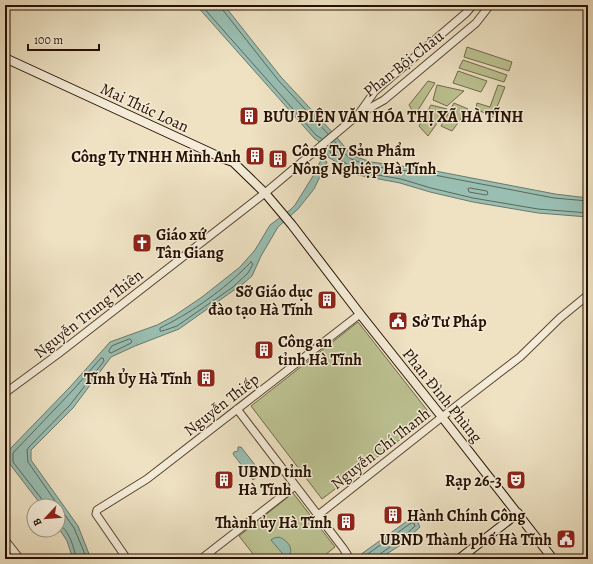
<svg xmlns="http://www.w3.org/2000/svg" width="593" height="564" viewBox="0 0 593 564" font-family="Alegreya,serif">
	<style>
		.green { fill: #bcc292; stroke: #716949 }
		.water { fill: #99beb2; stroke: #6b786b }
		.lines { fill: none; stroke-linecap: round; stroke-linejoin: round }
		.shore { stroke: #606759; stroke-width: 1 }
		.tertiary-casing { stroke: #584431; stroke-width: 9 }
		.secondary-casing { stroke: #261000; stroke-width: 10 }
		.tertiary { stroke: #f4ecd8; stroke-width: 7 }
		.secondary { stroke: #f4ecd8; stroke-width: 8 }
		.labels { text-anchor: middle; stroke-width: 3; stroke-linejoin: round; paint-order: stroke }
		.street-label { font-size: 16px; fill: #261000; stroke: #f4ecd8 }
		.poi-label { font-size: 16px; font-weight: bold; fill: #261000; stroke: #f4ecd8; text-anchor: start }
	</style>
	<rect width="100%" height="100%" fill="#eee2c3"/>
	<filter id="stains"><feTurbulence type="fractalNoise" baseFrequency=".005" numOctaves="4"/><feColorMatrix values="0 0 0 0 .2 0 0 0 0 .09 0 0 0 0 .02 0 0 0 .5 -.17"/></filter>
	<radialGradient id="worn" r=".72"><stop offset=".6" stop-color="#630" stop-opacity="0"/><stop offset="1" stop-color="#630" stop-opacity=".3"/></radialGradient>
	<path class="green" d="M467 47 512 62 509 71 464 57Z
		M463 60 507 75 504 82 459 68Z
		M458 71 487 81 481 92 453 83Z
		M428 81 435 83 415 115 409 105Z
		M437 85 464 91 447 106 433 100Z
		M498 85 505 87 493 117 476 109 477 103 490 107Z
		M454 103 468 109 452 131 441 126Z
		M431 105 447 109 428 136 419 126Z
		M358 322 427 410V419L322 499 251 406Z
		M293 493 335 547 320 559H257L239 536Z"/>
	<path class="water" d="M196 5H224L281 77 334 134 349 152 354 156 371 162 430 170 555 194 588 198V217L538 213 473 202 430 192 400 183 358 175 328 157 321 143 314 138Z
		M322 158 327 162 314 189 298 209 278 227 261 256 252 276 244 283 179 329 135 346 111 357 73 408 31 450V460L78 526 91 559H73L67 541 58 527V506H42L9 463 8 451 70 387 110 342 157 325 174 316 202 297 240 267 255 250 270 225 290 210 295 205 313 176Z
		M238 447H241L262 474V475L258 476 253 480 233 454 234 452 238 451Z
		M414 518H416L420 527 402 544 379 559H361L360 555 410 519Z
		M279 537C289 541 295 550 287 559L271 540 274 538Z"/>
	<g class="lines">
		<path class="shore" d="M201 5 316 135 322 139
			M221 5 222 9 278 80 328 134
			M334 141 346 155 351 159 370 166 429 174 554 198 588 201
			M328 146 331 154 360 172 401 179 431 188 473 198 538 209 588 213
			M470 188 487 191 488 194 486 195 469 192 468 189Z
			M251 262 253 264 248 273 233 287 177 326 162 331H160V328C189 314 219 293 242 271 245 268 248 265 251 262Z
			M130 339 132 341 131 343 111 353 109 352V350L112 346Z
			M45 506 44 502 13 462V453L73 390 101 358H103L104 361 70 405 29 447 27 450 28 462 74 528 87 559
			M58 525C68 526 75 550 76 559
			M364 559 365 556 411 523H414L415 526 400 540 380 554 378 559"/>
		<g class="tertiary-casing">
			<path id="tertiary" d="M360 112 375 91 466 13 473 5
				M5 393 58 354 265 193 359 114 384 100 476 23 490 5
				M237 409 343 548 350 559
				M317 516 442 417 520 357 560 318 588 295
				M5 540 20 559
				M127 559 96 514 97 510 147 479 360 314
				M201 559 295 486"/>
		</g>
		<g class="secondary-casing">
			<path id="secondary" d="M5 58 222 158 233 162 265 193 292 225 360 314 442 417 553 559
				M459 559 518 513"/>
		</g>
		<use href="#tertiary" class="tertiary"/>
		<use href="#secondary" class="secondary"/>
	</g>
	<defs>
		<g id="building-square" transform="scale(1)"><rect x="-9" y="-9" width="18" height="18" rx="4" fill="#8f2418" stroke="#f4ecd8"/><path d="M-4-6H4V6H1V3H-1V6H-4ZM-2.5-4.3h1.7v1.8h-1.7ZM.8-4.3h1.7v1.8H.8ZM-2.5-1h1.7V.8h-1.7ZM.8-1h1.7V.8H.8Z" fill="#fff"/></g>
		<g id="church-square" transform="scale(1)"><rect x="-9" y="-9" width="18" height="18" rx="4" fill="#8f2418" stroke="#f4ecd8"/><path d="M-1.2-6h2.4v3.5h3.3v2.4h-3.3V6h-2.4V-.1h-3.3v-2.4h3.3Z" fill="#fff"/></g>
		<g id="civic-square" transform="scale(1)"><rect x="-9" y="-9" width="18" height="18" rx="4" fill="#8f2418" stroke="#f4ecd8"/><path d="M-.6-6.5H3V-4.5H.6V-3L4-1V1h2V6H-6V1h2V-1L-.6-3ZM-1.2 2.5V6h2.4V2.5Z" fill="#fff"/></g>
		<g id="theatre-square" transform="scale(1)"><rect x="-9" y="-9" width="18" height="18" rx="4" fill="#8f2418" stroke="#f4ecd8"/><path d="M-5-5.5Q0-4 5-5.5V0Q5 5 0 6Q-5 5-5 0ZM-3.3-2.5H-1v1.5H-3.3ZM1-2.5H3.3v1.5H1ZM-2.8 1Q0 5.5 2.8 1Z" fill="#fff"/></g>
	</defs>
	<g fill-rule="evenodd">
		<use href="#building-square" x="249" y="116"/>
		<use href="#building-square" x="255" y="156"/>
		<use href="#building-square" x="278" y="159"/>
		<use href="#church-square" x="142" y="243"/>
		<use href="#building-square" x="327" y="300"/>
		<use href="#civic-square" x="398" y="321"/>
		<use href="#building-square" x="264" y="350"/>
		<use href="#building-square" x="206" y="378"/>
		<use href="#building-square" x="224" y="480"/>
		<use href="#theatre-square" x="516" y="480"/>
		<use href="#building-square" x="393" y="515"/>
		<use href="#building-square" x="346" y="522"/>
		<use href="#civic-square" x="566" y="539"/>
	</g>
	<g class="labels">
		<g class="street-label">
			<text transform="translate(403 63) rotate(-38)" y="6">Phan Bội Châu</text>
			<text transform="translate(145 107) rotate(25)" y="6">Mai Thúc Loan</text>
			<text transform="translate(88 313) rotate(-38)" y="6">Nguyễn Trung Thiên</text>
			<text transform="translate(443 395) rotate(51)" y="6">Phan Đình Phùng</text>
			<text transform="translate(221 404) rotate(-38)" y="6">Nguyễn Thiếp</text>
			<text transform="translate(380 448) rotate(-38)" y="6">Nguyễn Chí Thanh</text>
		</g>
		<g class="poi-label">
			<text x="263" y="122">BƯU ĐIỆN VĂN HÓA THỊ XÃ HÀ TĨNH</text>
			<text x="292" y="156">Công Ty Sản Phẩm<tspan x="292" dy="18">Nông Nghiệp Hà Tĩnh</tspan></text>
			<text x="241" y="162" text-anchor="end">Công Ty TNHH Minh Anh</text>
			<text x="156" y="240">Giáo xứ<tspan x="156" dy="18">Tân Giang</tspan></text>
			<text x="313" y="297" text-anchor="end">Sỡ Giáo dục<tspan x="313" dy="18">đào tạo Hà Tĩnh</tspan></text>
			<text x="412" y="327">Sở Tư Pháp</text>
			<text x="278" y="347">Công an<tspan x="278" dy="18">tỉnh Hà Tĩnh</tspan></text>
			<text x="192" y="384" text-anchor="end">Tĩnh Ủy Hà Tĩnh</text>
			<text x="238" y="477">UBND tỉnh<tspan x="238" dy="18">Hà Tĩnh</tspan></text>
			<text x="502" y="486" text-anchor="end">Rạp 26-3</text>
			<text x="407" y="521">Hành Chính Công</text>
			<text x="332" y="528" text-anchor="end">Thành ủy Hà Tĩnh</text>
			<text x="552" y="545" text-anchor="end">UBND Thành phố Hà Tĩnh</text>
		</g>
	</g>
	<rect width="593" height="564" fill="none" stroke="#eee2c3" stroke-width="20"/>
	<rect x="6" y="6" width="581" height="552" fill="none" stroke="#261000" stroke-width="2"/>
	<rect x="10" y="10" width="573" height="544" fill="none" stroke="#261000"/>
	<g transform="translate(46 518) rotate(244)"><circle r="19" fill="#f4ecd8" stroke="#a29482"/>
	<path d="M0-3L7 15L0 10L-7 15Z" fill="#8f2418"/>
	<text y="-6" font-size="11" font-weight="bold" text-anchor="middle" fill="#261000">B</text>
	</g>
	<path d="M28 44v6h71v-6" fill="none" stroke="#261000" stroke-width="2"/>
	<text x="34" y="44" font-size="12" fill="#261000" stroke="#f4ecd8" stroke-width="3" paint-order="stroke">100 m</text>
	<rect width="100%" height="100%" filter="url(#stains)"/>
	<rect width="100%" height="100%" fill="url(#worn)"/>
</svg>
